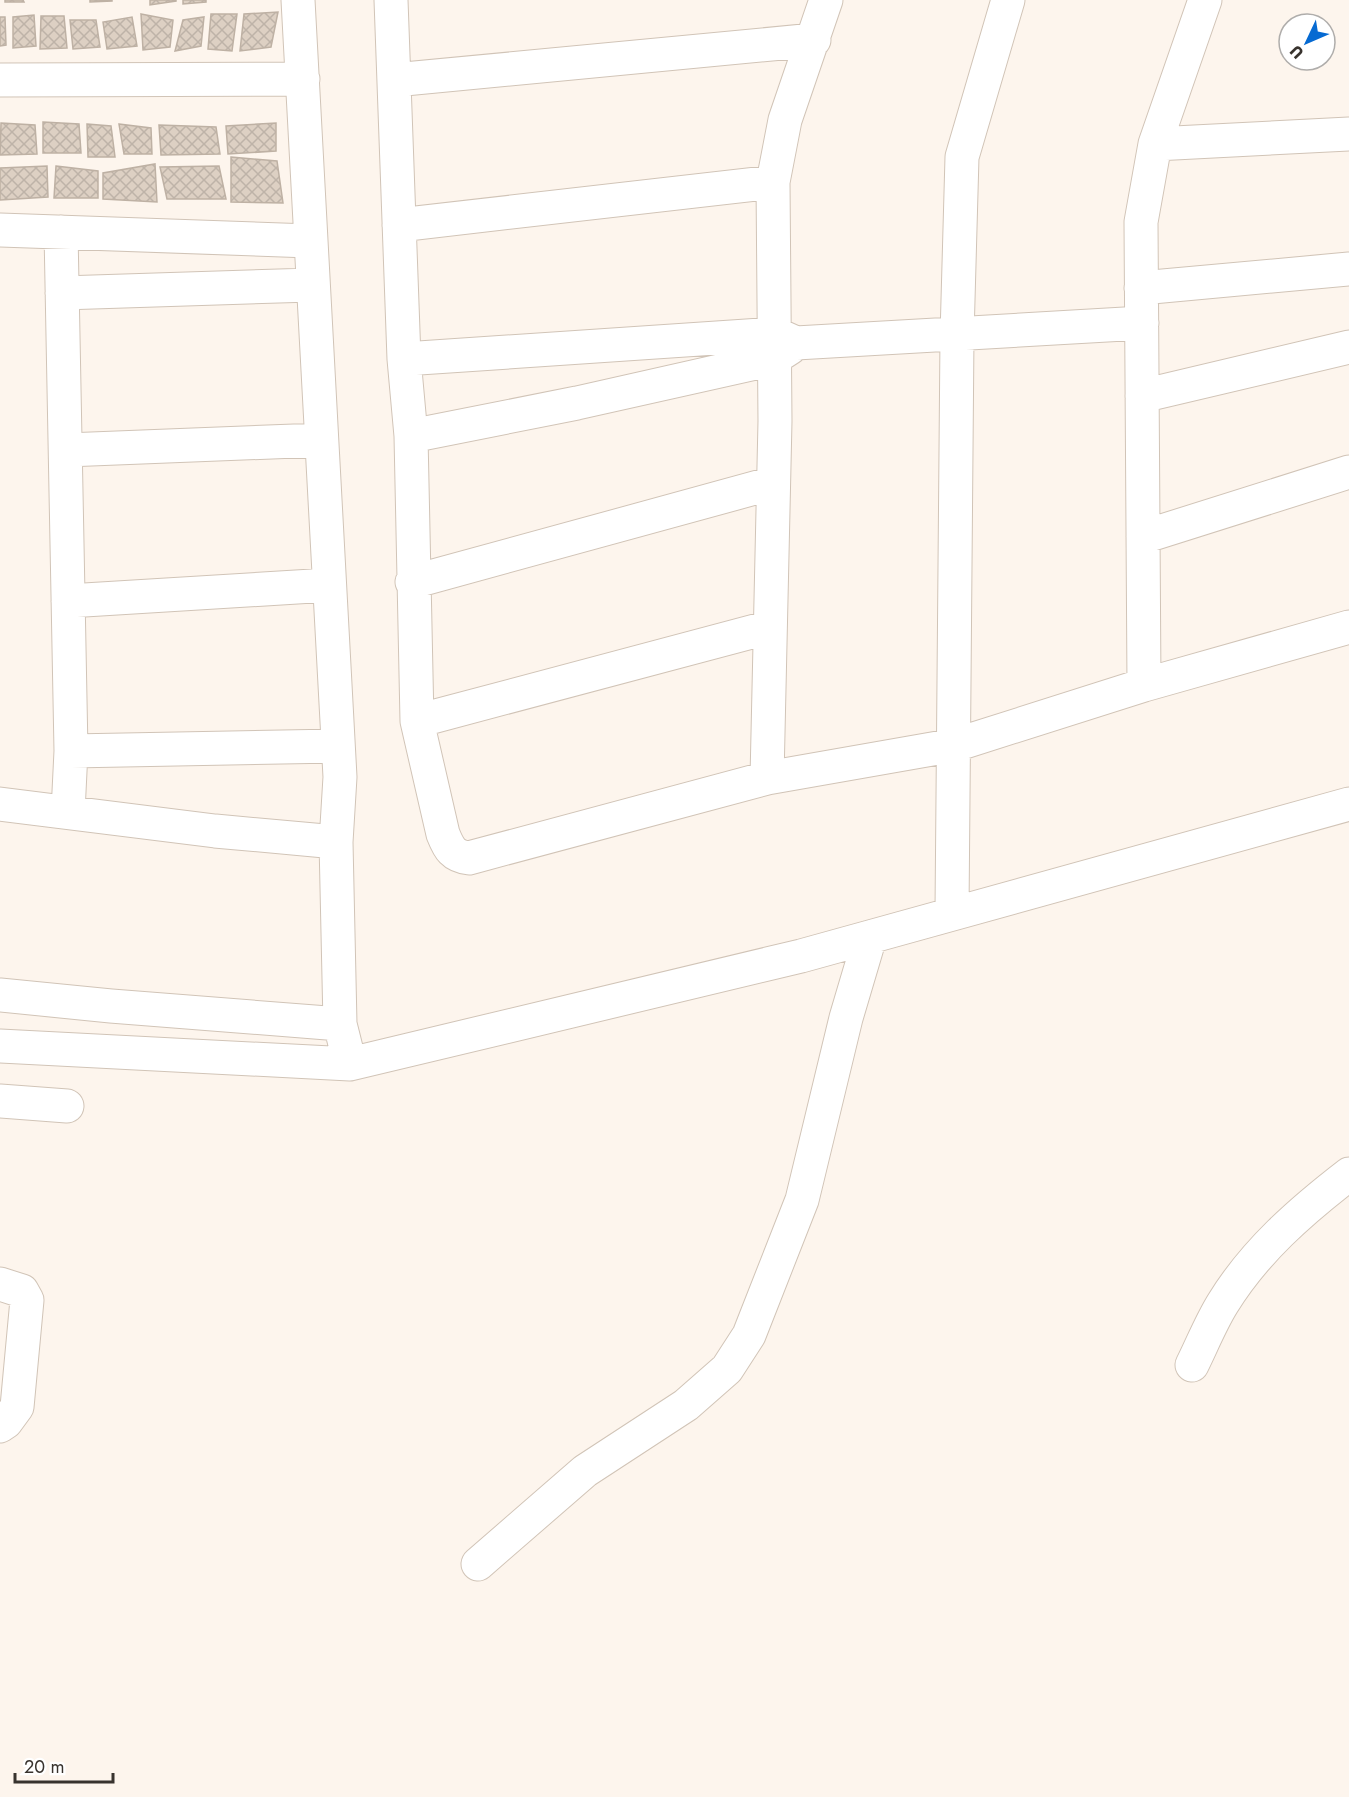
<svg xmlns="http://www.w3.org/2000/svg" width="1349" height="1797" viewBox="0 0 1349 1797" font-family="Jost,sans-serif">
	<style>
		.building { fill: url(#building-cross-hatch); stroke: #beb1a4; stroke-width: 1.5 }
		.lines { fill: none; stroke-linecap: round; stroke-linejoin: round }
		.minor-casing { stroke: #d1c4b7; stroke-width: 35 }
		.minor { stroke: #fff; stroke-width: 33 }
	</style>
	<defs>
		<pattern id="building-cross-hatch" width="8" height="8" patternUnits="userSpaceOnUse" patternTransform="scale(1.5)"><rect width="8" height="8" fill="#ddd0c3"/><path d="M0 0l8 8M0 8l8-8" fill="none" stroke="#beb3a8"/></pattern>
	</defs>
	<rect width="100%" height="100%" fill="#fdf5ed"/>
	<path class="building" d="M5 0H23L24 2H5Z
		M90 0H112V1L90 2Z
		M150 0H176V1L150 5Z
		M183 0H206V2L183 4Z
		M278 12 271 47 240 51 244 14Z
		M141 14 173 20 170 47 143 50Z
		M211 14H237L232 51 208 49Z
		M34 15 36 46 13 48V17Z
		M41 16H64L67 48 40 49Z
		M0 17H5L6 45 0 46Z
		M132 17 137 46 107 49 103 22Z
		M204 17 201 46 175 51 183 20Z
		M70 20H96L100 47 73 49Z
		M43 122 79 124 81 153H43Z
		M1 123 35 125 37 154 0 155Z
		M276 123V151L228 154 226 126Z
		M87 124 111 126 115 157H88Z
		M119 124 151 128 152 154H124Z
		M159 125 216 127 220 154 161 155Z
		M231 157 277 161 283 203 231 202Z
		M155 164 157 202 103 199V173Z
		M47 166 48 197 0 200V168Z
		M56 166 98 171V198H54Z
		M219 166 226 199H167L160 167Z"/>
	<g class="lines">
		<g class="minor-casing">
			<path id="minor" d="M298 0 340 777 336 842 340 1024 350 1064
				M391 0 404 359 411 436 417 721 443 834C449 849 453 856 469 858L767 778 955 745 1144 685 1349 627
				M0 80 303 79
				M394 80 814 40
				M1155 144 1349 134
				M399 225 773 182
				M0 230 310 241
				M61 232 71 751 68 812
				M1141 288 1349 269
				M62 293 312 285
				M404 359 776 334 796 343 1142 323
				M1142 396 1349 347
				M411 436 577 403 773 359 790 348
				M66 450 321 440
				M1143 537 1349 472
				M412 582 773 483
				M68 601 329 585
				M1144 685 1141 222 1155 144 1205 0
				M417 721 770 627
				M71 751 338 746
				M767 778 775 421 773 182 785 120 826 0
				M0 804 215 831 336 842
				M952 912 957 336 962 157 1008 0
				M0 995 111 1006 340 1024
				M0 1046 350 1064 801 956 1349 804
				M0 1101 67 1106
				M0 1284 22 1291 27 1300 17 1407 6 1422 0 1426
				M1192 1365C1202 1345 1211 1322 1223 1303 1255 1251 1301 1211 1349 1174
				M478 1564 585 1471 686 1405 727 1369 749 1335 802 1200 846 1018 870 937"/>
		</g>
		<use href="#minor" class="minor"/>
	</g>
	<g transform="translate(1307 42) rotate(226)"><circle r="28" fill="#ffffff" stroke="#afadab" stroke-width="1.5"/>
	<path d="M0-4.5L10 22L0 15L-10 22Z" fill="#066ad2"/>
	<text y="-9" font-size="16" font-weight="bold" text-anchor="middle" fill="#38332e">U</text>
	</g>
	<path d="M15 1773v9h98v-9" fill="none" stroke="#38332e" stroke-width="3"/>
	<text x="24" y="1773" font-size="18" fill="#38332e" stroke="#ffffff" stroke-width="4.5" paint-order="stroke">20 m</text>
</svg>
